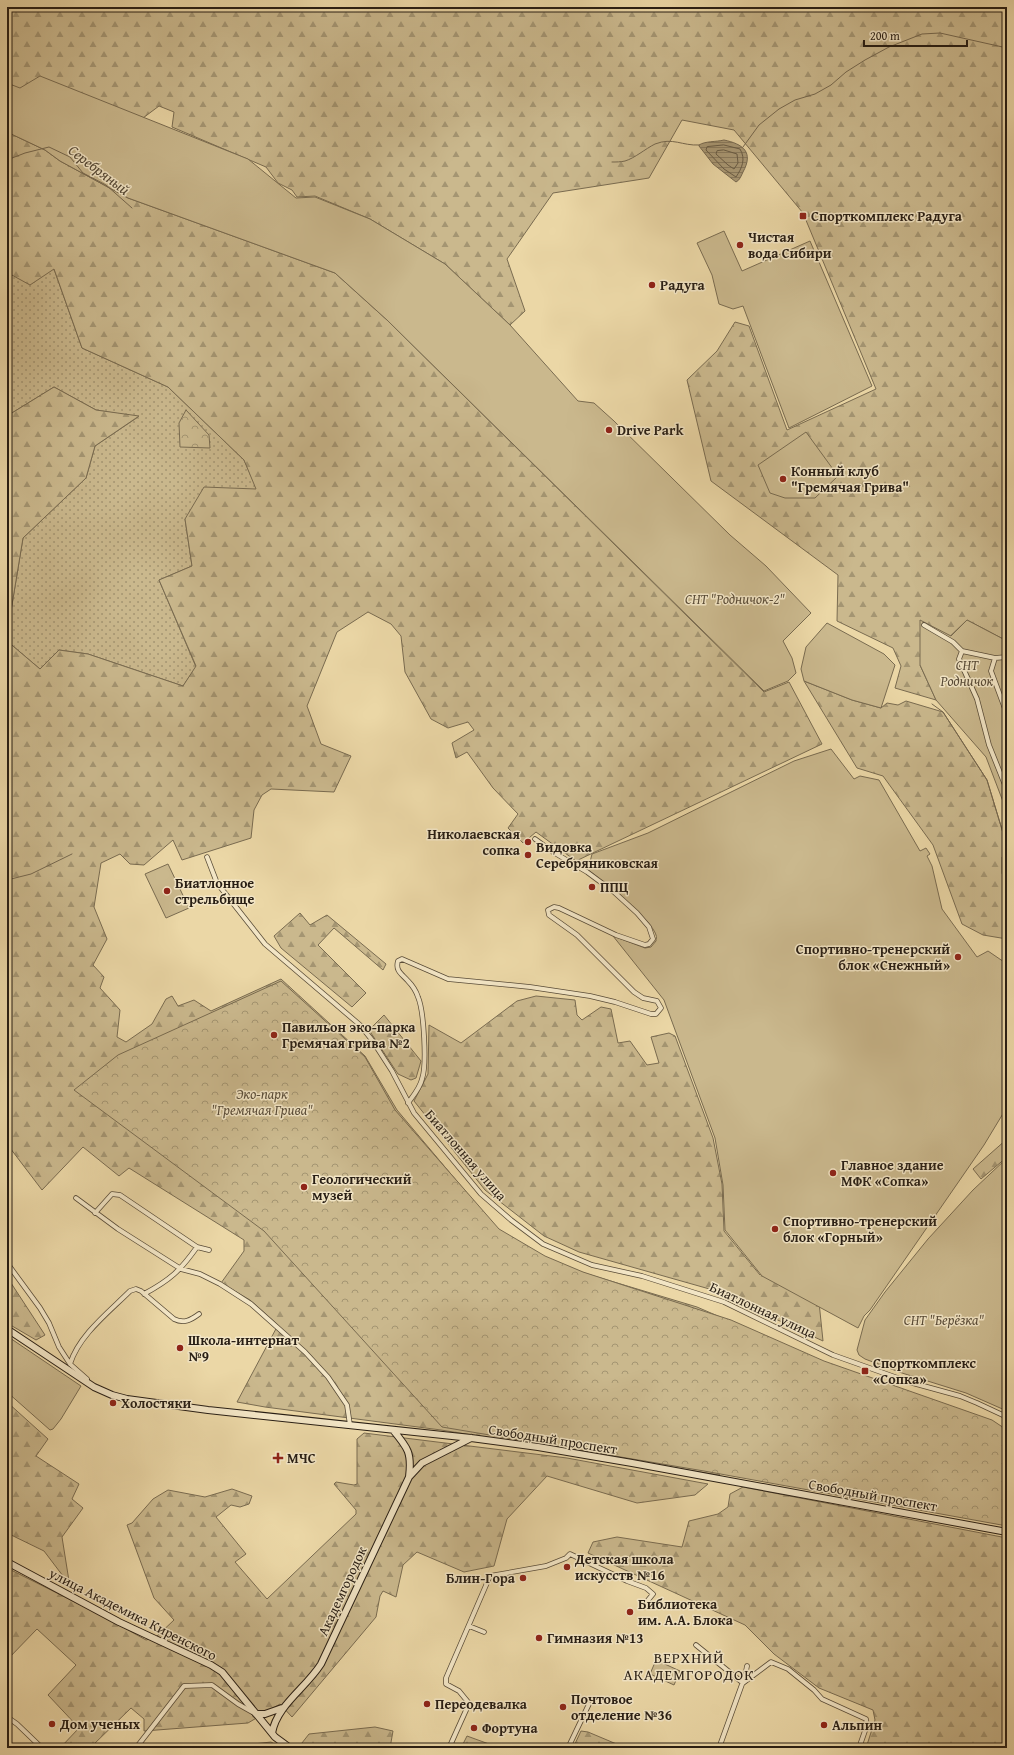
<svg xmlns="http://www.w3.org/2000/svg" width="1014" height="1755" viewBox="0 0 1014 1755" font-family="'Gentium Book Plus',serif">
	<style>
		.grass { fill: url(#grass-dots); stroke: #796b50 }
		.forest { fill: url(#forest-firs); stroke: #796b50 }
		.park { fill: url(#park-crowns); stroke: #796b50 }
		.garden { fill: #cab88d; stroke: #796b50 }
		.water { fill: url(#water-rules); stroke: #75674e }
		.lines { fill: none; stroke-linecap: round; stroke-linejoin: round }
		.shore { stroke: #685b44; stroke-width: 1 }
		.stream { stroke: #75674e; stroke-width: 1 }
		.minor-casing { stroke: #594c38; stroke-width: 5.5 }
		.secondary-casing { stroke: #281e14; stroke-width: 8 }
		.minor { stroke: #f2e5c5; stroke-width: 4 }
		.secondary { stroke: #f2e5c5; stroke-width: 6 }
		.poi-dot { fill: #8f2418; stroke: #f2e5c5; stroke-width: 1.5 }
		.labels { text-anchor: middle; stroke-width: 3; stroke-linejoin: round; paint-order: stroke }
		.poi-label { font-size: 14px; font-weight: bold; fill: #281e14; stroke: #f2e5c5; text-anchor: start }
		.park-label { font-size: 14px; font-style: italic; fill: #594c38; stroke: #f2e5c5 }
		.street-label { font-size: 14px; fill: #281e14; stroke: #f2e5c5 }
		.water-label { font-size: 15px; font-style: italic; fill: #554936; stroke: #f2e5c5 }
		.neighbourhood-label { font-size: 15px; letter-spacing: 1px; fill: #281e14; stroke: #f2e5c5 }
	</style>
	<defs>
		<pattern id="grass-dots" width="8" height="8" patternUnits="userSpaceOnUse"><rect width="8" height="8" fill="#cab88d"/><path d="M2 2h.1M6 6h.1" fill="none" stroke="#a49572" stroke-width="1.8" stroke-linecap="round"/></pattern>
		<pattern id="forest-firs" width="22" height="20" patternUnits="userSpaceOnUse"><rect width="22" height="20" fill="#cab88d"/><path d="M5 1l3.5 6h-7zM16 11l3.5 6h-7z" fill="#a49572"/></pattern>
		<pattern id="park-crowns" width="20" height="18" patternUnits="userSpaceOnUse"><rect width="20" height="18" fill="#cab88d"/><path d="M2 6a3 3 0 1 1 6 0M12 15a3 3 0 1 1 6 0" fill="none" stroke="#a49572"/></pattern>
		<pattern id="water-rules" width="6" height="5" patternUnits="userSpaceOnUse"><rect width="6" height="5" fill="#a99874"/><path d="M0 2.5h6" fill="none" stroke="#8a7b5e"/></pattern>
	</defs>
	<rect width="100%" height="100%" fill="#ebd7a6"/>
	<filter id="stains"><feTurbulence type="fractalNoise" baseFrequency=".005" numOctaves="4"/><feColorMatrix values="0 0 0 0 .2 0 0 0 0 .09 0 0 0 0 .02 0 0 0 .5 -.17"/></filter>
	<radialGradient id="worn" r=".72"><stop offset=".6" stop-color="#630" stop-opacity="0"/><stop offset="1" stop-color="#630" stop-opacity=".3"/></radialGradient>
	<path class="grass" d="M54 269 82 348 168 387 244 460 257 489 185 519 192 566 159 580 196 667 183 686 88 654 59 650 40 669 7 641V624L9 623 23 538 86 478 95 446 138 417 96 410 54 387 7 416V275Z"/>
	<path class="forest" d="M7 7H1007V641L967 620 920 665 936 700 895 688 901 666 893 648 837 621 838 575 711 481 687 380 717 351 735 322 749 326 787 430 876 389 803 213 734 130 682 120 649 178 553 193 507 259 525 311 510 325 445 264 370 219 315 196 297 197 292 190 278 183 266 167 172 127 174 112 159 106 143 118 20 89 7 83Z
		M7 132 45 150 60 161 128 198 335 273 387 320 764 692 789 682 822 744 576 861 536 832 523 843 508 828 518 814 493 788 467 752 456 758 452 743 474 730 468 722 448 728 431 719 405 672 401 636 391 624 368 612 337 632 307 706 321 744 351 756 334 792 271 789 262 795 254 810 251 838 182 860 173 840 144 865 130 864 120 854 101 863 94 907 107 939 93 965 104 977 100 988 120 1010 117 1037 126 1042 152 1024 166 999 172 996 178 1006 194 1000 211 1011 281 979 365 1056 397 1110 498 1230 544 1257 584 1273 697 1307 780 1343 778 1407 719 1475 441 1430 265 1407 237 1402 278 1325 250 1300 221 1283 244 1251V1240L129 1168 119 1176 83 1147 42 1190 7 1144V641L40 669 59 650 88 654 183 686 196 666 159 580 192 566 185 519 204 487 256 489 244 460 168 387 82 348 54 269 30 285 10 274 7 275Z
		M54 387 96 410 139 416 95 446 86 478 23 538 9 623 7 624V416Z
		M804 681 852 700 881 708 887 703 898 705 906 701 943 712 987 780 1007 846V852L1002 857V873L1007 889V939L983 935 962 924 933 845 883 776 857 768Z
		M300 913 310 925 327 915 386 964 383 970 334 928 318 945 366 993 352 1007 281 948 274 936Z
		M536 996 575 1000 577 1015 582 1020 601 1007 611 1009 618 1043 630 1041 647 1065 659 1063 651 1037 669 1033 675 1036 713 1138 722 1184 724 1231 760 1275 812 1234 823 1341 713 1290 579 1252 544 1236 485 1190 414 1101 428 1074 429 1025 461 1043 517 1001Z
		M384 1015 421 1061 416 1078 411 1080 398 1074 369 1030Z
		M1007 1139V1157L981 1179 973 1169Z
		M11 1283 45 1335 36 1340 7 1323V1286Z
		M7 1402 48 1439 36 1456 79 1484 72 1499 83 1508 62 1537 69 1581 66 1580 44 1551 7 1533Z
		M364 1433 567 1458 708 1484 695 1495 637 1503 547 1476 507 1519 494 1566 464 1572 417 1552 403 1565 396 1597 383 1591 380 1596 376 1617 292 1717 280 1704 248 1723 144 1731V1719L131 1708 91 1747 60 1748 79 1728 48 1695 76 1665 37 1629 7 1660V1568L101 1615 146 1640 156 1637 174 1620 154 1598 127 1525 132 1523 153 1499 168 1490 205 1497 232 1489 252 1496 249 1504 240 1507 231 1505 216 1517 246 1554 235 1562 267 1599 356 1514V1510L334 1484 336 1482 354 1485 357 1484V1439Z
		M743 1487 1007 1538V1748H866L875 1720 873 1710 819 1688 774 1654 745 1625 588 1553 593 1542 617 1537 682 1547 689 1521 718 1514 728 1507 730 1494Z
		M375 1727 393 1731 390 1748H298L309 1734Z
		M581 1731 588 1732 626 1748H573Z
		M467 1736 500 1748H461Z
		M271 1742 282 1748H219Z"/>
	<path class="park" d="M186 410 209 435 210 448 180 447 179 423Z
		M281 981 365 1057 395 1110 499 1229 545 1256 583 1272 731 1320 824 1361 992 1420 1007 1430V1526L704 1471 442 1427 264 1231 74 1090 118 1055Z"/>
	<path class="garden" d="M40 76 248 159 296 198 315 197 370 219 445 264 510 325 578 401 594 403 614 421 730 535 766 566 811 613 783 641 792 658 796 673 788 681 764 691 387 320 335 273 128 198 60 161 45 150 7 132V83L20 88Z
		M724 231 742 271 810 241 872 386 789 428 743 306 733 309 719 304 712 275 697 243Z
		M806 432 838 476 815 498H785L770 493 758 465Z
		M920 620 951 636 967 620 1007 641V812L986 757 936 700 920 665Z
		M827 623 884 654 895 665 881 708 852 700 804 681 801 669 806 647Z
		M831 749 854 779 860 776 879 780 920 851 926 848 930 854 927 856 932 866 942 909 977 957 988 951 1007 964V1107L984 1145 870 1310 864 1316 858 1328 762 1276 725 1230 723 1185 715 1138 664 1000 613 936 645 948 651 947 656 941C656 939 657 937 656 935 652 920 602 880 588 870L592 854 648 833 794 761Z
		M168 864 189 908 166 918 145 874Z
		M1007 1158V1411L966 1393 902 1373 865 1359 859 1355 857 1350 865 1320 885 1292 928 1239 973 1190Z
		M7 1336 81 1386 61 1419 53 1429 50 1430 7 1392Z
		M656 1660 680 1671 674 1685 650 1674Z"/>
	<path class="water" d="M724 140C743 144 754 152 743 172 741 176 740 180 736 182L713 164 699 146V145C705 141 716 142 724 140Z"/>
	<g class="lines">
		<path class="shore" d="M724 145 740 149C746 159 742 168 736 177L724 169 706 150 707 147Z
			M724 150 737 154 738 163 734 169 728 165 716 154 717 151Z"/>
		<path class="stream" d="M743 147 759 125 779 109 795 100 815 94 831 85 846 72 865 60 889 47 922 34 940 33 1007 48
			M7 160 25 153 49 147 70 157 83 173 106 185 132 208
			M612 162C616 162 621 162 625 161 635 158 645 149 655 144 673 137 682 146 699 145
			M932 704 943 712 987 780 1007 846
			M7 880 31 874 72 854"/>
		<g class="minor-casing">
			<path id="minor" d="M924 625 953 642 962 651 995 658 1007 657
				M962 651 959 659 977 699 989 745 1007 790
				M995 658 991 671 1007 714
				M207 857 217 883 265 944 360 1025 372 1040 392 1071 414 1113 481 1194 511 1220 543 1244 592 1265 642 1276 724 1302 833 1355 909 1382 960 1396 977 1403 1007 1417
				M408 1103C413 1096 420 1088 422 1079 427 1065 424 1011 418 997 416 991 412 985 408 981 402 974 395 971 398 961L402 959 448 979 530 987 590 996 615 1002 651 1014H656L661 1008 657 1001 643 998 634 992 577 935 549 915 548 910 554 907 559 908 616 935 645 945 649 944 653 939 649 927 637 913 614 892 587 872 553 852 535 839
				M76 1198 118 1229 181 1269 200 1274 220 1284 251 1304 305 1352 328 1377 347 1405 350 1425
				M95 1213 112 1194 120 1195 197 1247 209 1250
				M7 1263 40 1308 49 1323 59 1347 70 1364 87 1379
				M144 1294C170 1280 180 1271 197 1247
				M70 1364C79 1335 109 1312 130 1291L136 1289 141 1291 174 1319C184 1324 191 1320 199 1314
				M469 1626 484 1632
				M696 1645 743 1683
				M743 1683 771 1662 788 1669 814 1690 822 1699 866 1719 867 1725 859 1748
				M7 1717 17 1724 42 1748
				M136 1748 184 1686 212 1685 238 1704 254 1713
				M449 1748 467 1708 468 1702 459 1691 446 1684V1678L490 1576 546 1566 566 1558 570 1554 627 1581 646 1588 653 1594 644 1605
				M568 1748 589 1704
				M719 1748 745 1676 747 1666"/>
		</g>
		<g class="secondary-casing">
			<path id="secondary" d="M7 1329 94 1387 112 1395 127 1399 208 1410 471 1438 538 1447 632 1463 1007 1532
				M393 1430C408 1448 412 1453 409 1477
				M7 1562 119 1622 211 1665 222 1672 275 1737 290 1748
				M256 1714H265L282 1708
				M272 1733C277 1705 306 1688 321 1664L409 1477 422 1463 471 1438"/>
		</g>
		<use href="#minor" class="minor"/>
		<use href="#secondary" class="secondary"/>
	</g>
	<g class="poi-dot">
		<rect x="799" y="212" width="8" height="8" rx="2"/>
		<circle cx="740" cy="245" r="4"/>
		<circle cx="652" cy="285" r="4"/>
		<circle cx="609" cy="430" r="4"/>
		<circle cx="783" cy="479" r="4"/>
		<circle cx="528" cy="842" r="4"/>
		<circle cx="528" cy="855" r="4"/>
		<circle cx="592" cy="887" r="4"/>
		<circle cx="167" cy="891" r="4"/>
		<circle cx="958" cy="957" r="4"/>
		<circle cx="274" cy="1035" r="4"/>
		<circle cx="833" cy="1173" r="4"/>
		<circle cx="304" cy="1187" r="4"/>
		<circle cx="775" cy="1229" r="4"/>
		<circle cx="180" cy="1348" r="4"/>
		<rect x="861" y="1367" width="8" height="8" rx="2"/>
		<circle cx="113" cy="1403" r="4"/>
		<path d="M276 1452h4v4h4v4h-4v4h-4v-4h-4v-4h4z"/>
		<circle cx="567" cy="1567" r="4"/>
		<circle cx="523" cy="1578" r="4"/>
		<circle cx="630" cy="1612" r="4"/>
		<circle cx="539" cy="1638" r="4"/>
		<circle cx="427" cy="1704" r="4"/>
		<circle cx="563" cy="1707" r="4"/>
		<circle cx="52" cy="1724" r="4"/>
		<circle cx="824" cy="1725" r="4"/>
		<circle cx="474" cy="1728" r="4"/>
	</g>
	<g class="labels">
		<g class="poi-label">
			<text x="811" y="221">Спорткомплекс Радуга</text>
			<text x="748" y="242">Чистая<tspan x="748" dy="16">вода Сибири</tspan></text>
			<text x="660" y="290">Радуга</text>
			<text x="617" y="435">Drive Park</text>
			<text x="791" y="476">Конный клуб<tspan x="791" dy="16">"Гремячая Грива"</tspan></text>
			<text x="520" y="839" text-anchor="end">Николаевская<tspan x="520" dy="16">сопка</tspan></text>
			<text x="536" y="852">Видовка<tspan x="536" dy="16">Серебряниковская</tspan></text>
			<text x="175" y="888">Биатлонное<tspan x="175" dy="16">стрельбище</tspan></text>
			<text x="600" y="892">ППЦ</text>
			<text x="950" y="954" text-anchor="end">Спортивно-тренерский<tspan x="950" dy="16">блок «Снежный»</tspan></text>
			<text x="282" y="1032">Павильон эко-парка<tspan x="282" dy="16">Гремячая грива №2</tspan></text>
			<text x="841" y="1170">Главное здание<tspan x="841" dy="16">МФК «Сопка»</tspan></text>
			<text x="312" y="1184">Геологический<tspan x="312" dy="16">музей</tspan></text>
			<text x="783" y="1226">Спортивно-тренерский<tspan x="783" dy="16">блок «Горный»</tspan></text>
			<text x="188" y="1345">Школа-интернат<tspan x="188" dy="16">№9</tspan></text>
			<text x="873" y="1368">Спорткомплекс<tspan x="873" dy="16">«Сопка»</tspan></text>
			<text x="121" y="1408">Холостяки</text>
			<text x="287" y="1463">МЧС</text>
			<text x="575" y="1564">Детская школа<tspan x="575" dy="16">искусств №16</tspan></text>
			<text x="515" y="1583" text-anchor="end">Блин-Гора</text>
			<text x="638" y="1609">Библиотека<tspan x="638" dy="16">им. А.А. Блока</tspan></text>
			<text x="547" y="1643">Гимназия №13</text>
			<text x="571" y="1704">Почтовое<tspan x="571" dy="16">отделение №36</tspan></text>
			<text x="435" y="1709">Переодевалка</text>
			<text x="60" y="1729">Дом ученых</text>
			<text x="832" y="1730">Альпин</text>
			<text x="482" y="1733">Фортуна</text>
		</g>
		<g class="park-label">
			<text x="735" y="604">СНТ "Родничок-2"</text>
			<text x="967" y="670">СНТ<tspan x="967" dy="16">Родничок</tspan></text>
			<text x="262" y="1099">Эко-парк<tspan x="262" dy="16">"Гремячая Грива"</tspan></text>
			<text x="944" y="1325">СНТ "Берёзка"</text>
		</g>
		<g class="street-label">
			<text transform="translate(466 1155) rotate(49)" y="5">Биатлонная улица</text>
			<text transform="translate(763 1310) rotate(25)" y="5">Биатлонная улица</text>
			<text transform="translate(553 1439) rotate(9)" y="5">Свободный проспект</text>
			<text transform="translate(873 1495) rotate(10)" y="5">Свободный проспект</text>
			<text transform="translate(342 1591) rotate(-65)" y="5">Академгородок</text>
			<text transform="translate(133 1614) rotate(27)" y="5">улица Академика Киренского</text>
		</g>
		<g class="water-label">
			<text transform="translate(99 170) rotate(37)" y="5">Серебряный</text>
		</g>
		<g class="neighbourhood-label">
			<text x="689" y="1663">ВЕРХНИЙ<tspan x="689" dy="17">АКАДЕМГОРОДОК</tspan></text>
		</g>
	</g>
	<rect width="1014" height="1755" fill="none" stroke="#ebd7a6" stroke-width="24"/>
	<rect x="8" y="8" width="998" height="1739" fill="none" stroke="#281e14" stroke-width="2"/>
	<rect x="12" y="12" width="990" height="1731" fill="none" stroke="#281e14"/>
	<path d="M864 40v6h103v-6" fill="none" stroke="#281e14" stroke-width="2"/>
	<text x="870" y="40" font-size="12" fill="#281e14" stroke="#f2e5c5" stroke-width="3" paint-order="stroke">200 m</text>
	<rect width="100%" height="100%" filter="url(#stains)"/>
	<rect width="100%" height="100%" fill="url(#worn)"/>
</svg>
